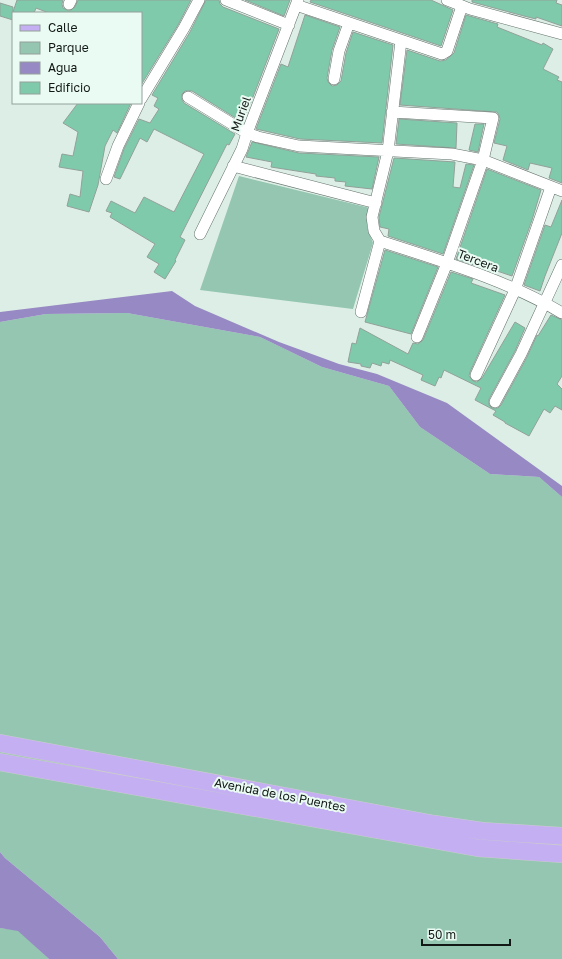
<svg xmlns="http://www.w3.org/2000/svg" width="562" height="959" viewBox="0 0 562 959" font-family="'Golos Text',sans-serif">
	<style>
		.green { fill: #94c6b1 }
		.water { fill: #9789c3 }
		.building { fill: #80caac; stroke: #91a19a }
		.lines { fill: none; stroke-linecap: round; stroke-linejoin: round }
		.minor-casing { stroke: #63726b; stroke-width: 12 }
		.primary-casing { stroke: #cbcccc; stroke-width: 18 }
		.minor { stroke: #fff; stroke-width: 11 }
		.primary { stroke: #c3aff2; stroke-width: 17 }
		.labels { text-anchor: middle; stroke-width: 4; stroke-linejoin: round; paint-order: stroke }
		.street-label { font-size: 12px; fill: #121816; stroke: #eafbf3 }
	</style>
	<rect width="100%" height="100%" fill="#ddeee6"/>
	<path class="green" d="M239 176 370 208 367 227 373 243 353 309 200 290Z
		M127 313 260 337 322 367 389 386 420 427 490 474 539 477 562 497V959H118L100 937 5 858 0 852V322L46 314Z
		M0 928 18 930 49 959H0Z"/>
	<path class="water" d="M172 291 195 306 279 342 339 364 377 374 447 403 562 486V497L539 477 490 474 420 427 389 386 322 367 260 337 127 313 46 314 0 322V312Z
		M0 852 5 858 100 937 118 959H49L18 931 0 928Z"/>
	<path class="building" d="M17 0H63L62 4 63 8 69 11 75 7 78 0H191L178 25 141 85V13H49L36 8 34 13H13V20L0 16V3L13 7V12Z
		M206 0H219L220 4 223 7 279 29 248 110 242 122 192 91H185L182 94V100L184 103 235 134 229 145 227 144 180 237 185 240 175 260 176 261 165 279 154 272 159 264 147 257 155 244 110 217 112 213 106 211 111 201 135 213 144 197 174 212 204 154 154 129 147 142 140 138 120 179 114 177 124 149 139 119 150 123 159 109 154 106 158 98 152 95 190 32Z
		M245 0H290L284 16Z
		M311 0H431L453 10 441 46 310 2Z
		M472 0H557L556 3 562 5V26L536 17V19L524 16 472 2Z
		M305 15 340 27 332 50 327 78 328 82 332 86 337 85 341 81 346 53 353 32 393 45 382 143 300 139 256 129 281 64 288 67Z
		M466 15 498 24 497 27 542 45 543 43 553 49 543 69 559 77 557 80 562 82V183L549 178 552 168 530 163 528 170 503 160 507 146 494 143 500 119 499 115 497 112 400 105 407 50 440 61 446 60 454 53Z
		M78 103H131L117 133 113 130 105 146 98 185 89 212 67 206 70 194 80 197 83 171 59 167 62 154 73 156 78 132 63 123Z
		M399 119 457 123 456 148 396 144Z
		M475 124H484L478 152 469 150Z
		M252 142 299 153 379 157 372 189 345 186 346 182 335 181V178L316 176V174L271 167 272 162 246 157Z
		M394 158 455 162 453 187 460 188 466 164 474 165 443 254 388 236 389 229 380 227 379 217Z
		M487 169 541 190 532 220 512 276 497 271 498 267 480 260 477 266 456 259Z
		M562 200V233L545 276 540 291 524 285 545 225 551 227Z
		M385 250 438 267 411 334 365 322Z
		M451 272 473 279 471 283 505 295 470 372 469 376 473 381 477 382 482 378 515 322 525 328 515 351 489 399V405L492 408H498L501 405 527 357 537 335 538 336 551 315 562 320V376L557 384 562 389V410L555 406 550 413 544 409 529 436 505 423V422L493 415 496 411 475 400 481 388 444 370 441 378 439 377 435 386 421 380 423 375 390 360 389 364 382 362 381 366 372 363 370 368 361 366V364L348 362 352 343 356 344 360 328 408 354 413 343 418 344 423 340Z"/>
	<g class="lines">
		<g class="minor-casing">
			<path id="minor" d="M226 0 289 25
				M447 0 470 9 562 34
				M69 4 71 0
				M296 5 442 54 447 51 462 6
				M334 79 339 51 349 23
				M188 97 247 133 258 137 299 146 452 154 483 160 562 191
				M141 99 184 28 199 0
				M392 112 493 118 483 160 447 263 417 337
				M233 166 376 203
				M106 179 118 146 139 103
				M200 234 242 149 247 133 298 0
				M380 241C441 261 507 280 562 313
				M361 312 380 241 374 231 372 217 388 151 401 41
				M476 375 515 290 551 187
				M495 402 521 354 562 265"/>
		</g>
		<g class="primary-casing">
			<path id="primary" d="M0 743 434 824 482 831 562 836
				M0 762 478 848 562 854"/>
		</g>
		<use href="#minor" class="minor"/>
		<use href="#primary" class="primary"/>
	</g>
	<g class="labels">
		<g class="street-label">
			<text transform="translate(241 114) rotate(-70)" y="4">Muriel</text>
			<text transform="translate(478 261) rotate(21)" y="4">Tercera</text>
			<text transform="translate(280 795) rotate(11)" y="4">Avenida de los Puentes</text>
		</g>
	</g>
	<rect x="12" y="12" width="130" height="92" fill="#eafbf3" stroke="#94a09b"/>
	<rect x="20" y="25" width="20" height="6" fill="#c3aff2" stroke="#94a09b"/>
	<text x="48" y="32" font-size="12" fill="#121816">Calle</text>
	<rect x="20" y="42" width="20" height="12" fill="#94c6b1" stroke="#94a09b"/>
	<text x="48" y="52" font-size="12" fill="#121816">Parque</text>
	<rect x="20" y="62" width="20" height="12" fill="#9789c3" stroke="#94a09b"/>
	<text x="48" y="72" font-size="12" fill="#121816">Agua</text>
	<rect x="20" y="82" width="20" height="12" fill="#80caac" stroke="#94a09b"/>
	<text x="48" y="92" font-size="12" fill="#121816">Edificio</text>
	<path d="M422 939v6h88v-6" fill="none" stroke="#121816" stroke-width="2"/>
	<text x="428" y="939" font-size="12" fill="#121816" stroke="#eafbf3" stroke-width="3" paint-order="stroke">50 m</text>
</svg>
